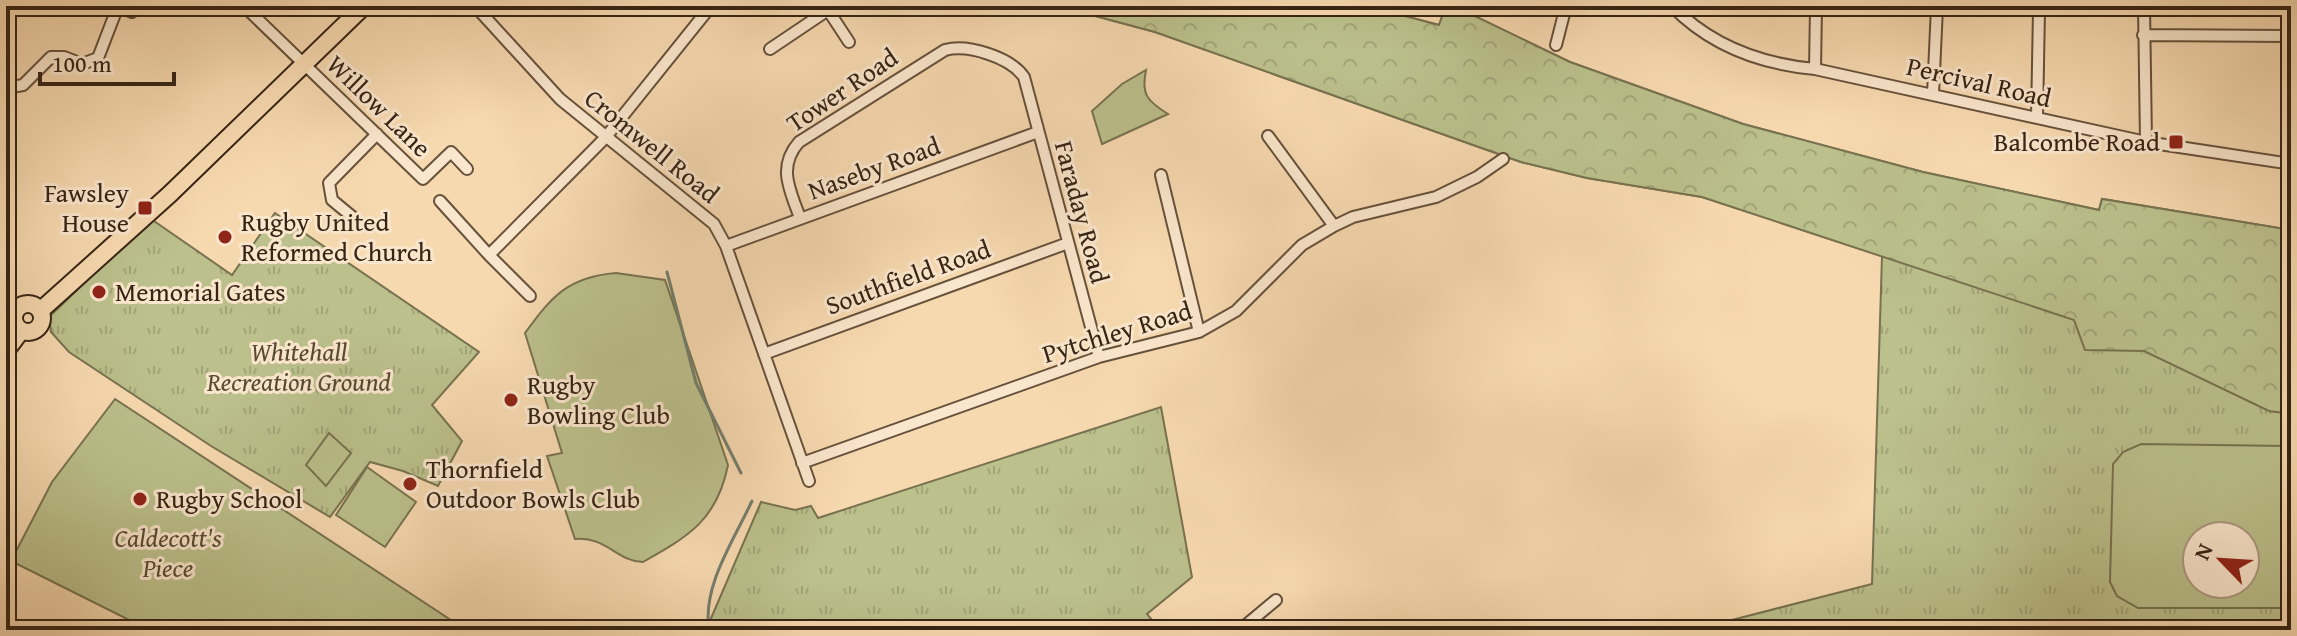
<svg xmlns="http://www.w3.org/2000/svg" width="2297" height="636" viewBox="0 0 2297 636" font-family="'Gentium Book Plus',serif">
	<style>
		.grass { fill: url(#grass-tufts); stroke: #787250; stroke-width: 2; fill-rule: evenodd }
		.forest { fill: url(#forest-crowns); stroke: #787250; stroke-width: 2 }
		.garden { fill: #bbc08c; stroke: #787250; stroke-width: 2; fill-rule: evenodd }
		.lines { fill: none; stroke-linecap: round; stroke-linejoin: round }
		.stream { stroke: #747e6d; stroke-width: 3 }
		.minor-casing { stroke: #66513b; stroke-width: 14 }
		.secondary-casing { stroke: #362414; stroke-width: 18 }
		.trunk-casing { stroke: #362414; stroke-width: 20 }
		.minor { stroke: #fae6cc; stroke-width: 10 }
		.secondary { stroke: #fae6cc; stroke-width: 14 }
		.trunk { stroke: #f7d9b0; stroke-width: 16 }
		.poi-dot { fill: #8f2418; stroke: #fae6cc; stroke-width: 3 }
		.labels { text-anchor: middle; stroke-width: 6; stroke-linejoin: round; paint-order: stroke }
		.street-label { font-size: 26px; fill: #362414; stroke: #fae6cc }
		.poi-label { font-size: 26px; fill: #362414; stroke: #fae6cc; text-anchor: start }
		.park-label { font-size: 26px; font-style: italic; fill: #574b32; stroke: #fae6cc }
	</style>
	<defs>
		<pattern id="grass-tufts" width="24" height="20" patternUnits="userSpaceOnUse" patternTransform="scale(2)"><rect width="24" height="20" fill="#bbc08c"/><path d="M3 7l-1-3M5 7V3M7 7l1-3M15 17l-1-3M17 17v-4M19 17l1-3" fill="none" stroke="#a1a578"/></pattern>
		<pattern id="forest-crowns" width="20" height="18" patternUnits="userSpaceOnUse" patternTransform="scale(2)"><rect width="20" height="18" fill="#bbc08c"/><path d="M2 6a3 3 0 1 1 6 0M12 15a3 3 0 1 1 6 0" fill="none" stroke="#a1a578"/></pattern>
	</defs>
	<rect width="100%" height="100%" fill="#f7d9b0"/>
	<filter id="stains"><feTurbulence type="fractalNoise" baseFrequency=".0025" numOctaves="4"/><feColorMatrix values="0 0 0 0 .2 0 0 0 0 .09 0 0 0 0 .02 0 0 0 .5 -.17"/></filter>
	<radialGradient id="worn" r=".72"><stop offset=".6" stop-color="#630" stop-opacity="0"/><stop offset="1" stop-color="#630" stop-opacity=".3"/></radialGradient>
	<path class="grass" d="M1058 6H1367L1439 25 1446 6H1454L1570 62 1743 124 1923 172 2099 210 2102 199 2291 230V630H1693L1872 584 1882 256 1702 197 1587 178 1521 162 1155 32ZM2197 536H2245V584H2197Z
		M275 213 479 352 432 405 462 441 438 486 403 471 370 462 330 517 211 446 69 352 51 332 49 317 151 219 232 275Z
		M1161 407 1192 577 1147 614 1160 630H718L709 623 761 502 795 510 811 506 818 518Z"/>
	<path class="forest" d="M1058 6H1367L1439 25 1446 6H1454L1570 62 1743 124 1923 172 2099 210 2102 199 2291 230V414L2269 411 2144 351 2085 350 2074 320 1702 197 1587 178 1521 162 1155 32Z"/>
	<path class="garden" d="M1146 70C1141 94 1147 101 1168 114L1102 144 1092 111 1122 84Z
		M616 273 665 280 728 465C717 520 689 536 643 562 618 562 606 536 575 539L547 456 562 453 525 333C552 296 568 277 616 273Z
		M115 399 466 630H149L11 561 52 482Z
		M329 433 351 453 326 486 306 465Z
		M2141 444 2291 446V608H2138L2117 596 2110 582 2113 464 2123 452ZM2245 536V584H2197V536Z
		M367 467 416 502 385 547 336 515Z"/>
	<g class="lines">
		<path class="stream" d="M667 272 696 383 741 473
			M709 630C702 586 734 540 752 501"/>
		<g class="minor-casing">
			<path id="minor" d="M118 6 132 12
				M244 6 423 179 451 152 467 169
				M475 6 560 99 714 224 726 246 809 481
				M1672 6C1711 46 1761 64 1815 69L2146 142 2291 164
				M2144 6 2146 142
				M826 7 849 42
				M2143 35 2291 36
				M1556 45 1566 6
				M770 49 828 10
				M1815 69 1816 6
				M6 88 23 85 51 57H64L82 64 98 58 118 6
				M1933 94 1937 7
				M2037 118 2039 10
				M1268 136 1334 226
				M1161 175 1199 332
				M440 201 489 255 605 138 711 6
				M800 218C790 190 777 167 799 142L945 50C968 44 1010 57 1024 77L1099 357
				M355 219 332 200 329 183 377 134
				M726 246 1038 132
				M489 255 530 296
				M764 354 1068 243
				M802 463 1099 357 1199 332 1236 311 1302 245 1334 226 1353 217 1436 197 1477 177 1503 159
				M1240 630 1276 600"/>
		</g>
		<g class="secondary-casing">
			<path id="secondary" d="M6 304 18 308"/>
		</g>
		<g class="trunk-casing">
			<path id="trunk" d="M14 318a14 14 0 1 1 28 0a14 14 0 1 1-28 0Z
				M40 311 170 194 364 6
				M6 351 21 331"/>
		</g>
		<use href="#minor" class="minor"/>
		<use href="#secondary" class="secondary"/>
		<use href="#trunk" class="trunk"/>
	</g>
	<g class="poi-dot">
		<rect x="2168" y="134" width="16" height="16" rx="4"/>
		<rect x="137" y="200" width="16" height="16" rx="4"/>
		<circle cx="225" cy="237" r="8"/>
		<circle cx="99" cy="292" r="8"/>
		<circle cx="511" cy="400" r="8"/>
		<circle cx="410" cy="484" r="8"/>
		<circle cx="140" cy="499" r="8"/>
	</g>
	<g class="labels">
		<g class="street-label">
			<text transform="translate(1979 82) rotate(13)" y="9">Percival Road</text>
			<text transform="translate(842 90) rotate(-34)" y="9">Tower Road</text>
			<text transform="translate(379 106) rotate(44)" y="9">Willow Lane</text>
			<text transform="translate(652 146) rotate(39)" y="9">Cromwell Road</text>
			<text transform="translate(874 168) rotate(-20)" y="9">Naseby Road</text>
			<text transform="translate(1082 212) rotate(75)" y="9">Faraday Road</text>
			<text transform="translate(908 277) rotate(-20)" y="9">Southfield Road</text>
			<text transform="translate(1117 332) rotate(-17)" y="9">Pytchley Road</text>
		</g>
		<g class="poi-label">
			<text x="2160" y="151" text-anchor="end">Balcombe Road</text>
			<text x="129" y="202" text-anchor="end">Fawsley<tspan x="129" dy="30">House</tspan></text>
			<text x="241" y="231">Rugby United<tspan x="241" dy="30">Reformed Church</tspan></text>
			<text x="115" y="301">Memorial Gates</text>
			<text x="527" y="394">Rugby<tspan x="527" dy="30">Bowling Club</tspan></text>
			<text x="426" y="478">Thornfield<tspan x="426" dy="30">Outdoor Bowls Club</tspan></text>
			<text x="156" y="508">Rugby School</text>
		</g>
		<g class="park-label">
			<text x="299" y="361">Whitehall<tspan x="299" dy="30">Recreation Ground</tspan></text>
			<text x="168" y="547">Caldecott's<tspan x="168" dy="30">Piece</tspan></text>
		</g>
	</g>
	<rect width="2297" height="636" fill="none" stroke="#f7d9b0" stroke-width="32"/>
	<rect x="8" y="8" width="2281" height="620" fill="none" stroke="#362414" stroke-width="4"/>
	<rect x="16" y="16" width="2265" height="604" fill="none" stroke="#362414" stroke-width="2"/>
	<g transform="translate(2221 560) rotate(295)"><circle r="38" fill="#fae6cc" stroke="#ac9882" stroke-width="2"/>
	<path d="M0-6L14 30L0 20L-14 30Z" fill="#8f2418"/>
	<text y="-12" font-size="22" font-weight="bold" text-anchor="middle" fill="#362414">N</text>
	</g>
	<path d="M40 72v12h134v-12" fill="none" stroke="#362414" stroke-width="4"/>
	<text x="52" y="72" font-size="24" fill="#362414" stroke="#fae6cc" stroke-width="6" paint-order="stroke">100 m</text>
	<rect width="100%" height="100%" filter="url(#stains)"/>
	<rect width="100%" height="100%" fill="url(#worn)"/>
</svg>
